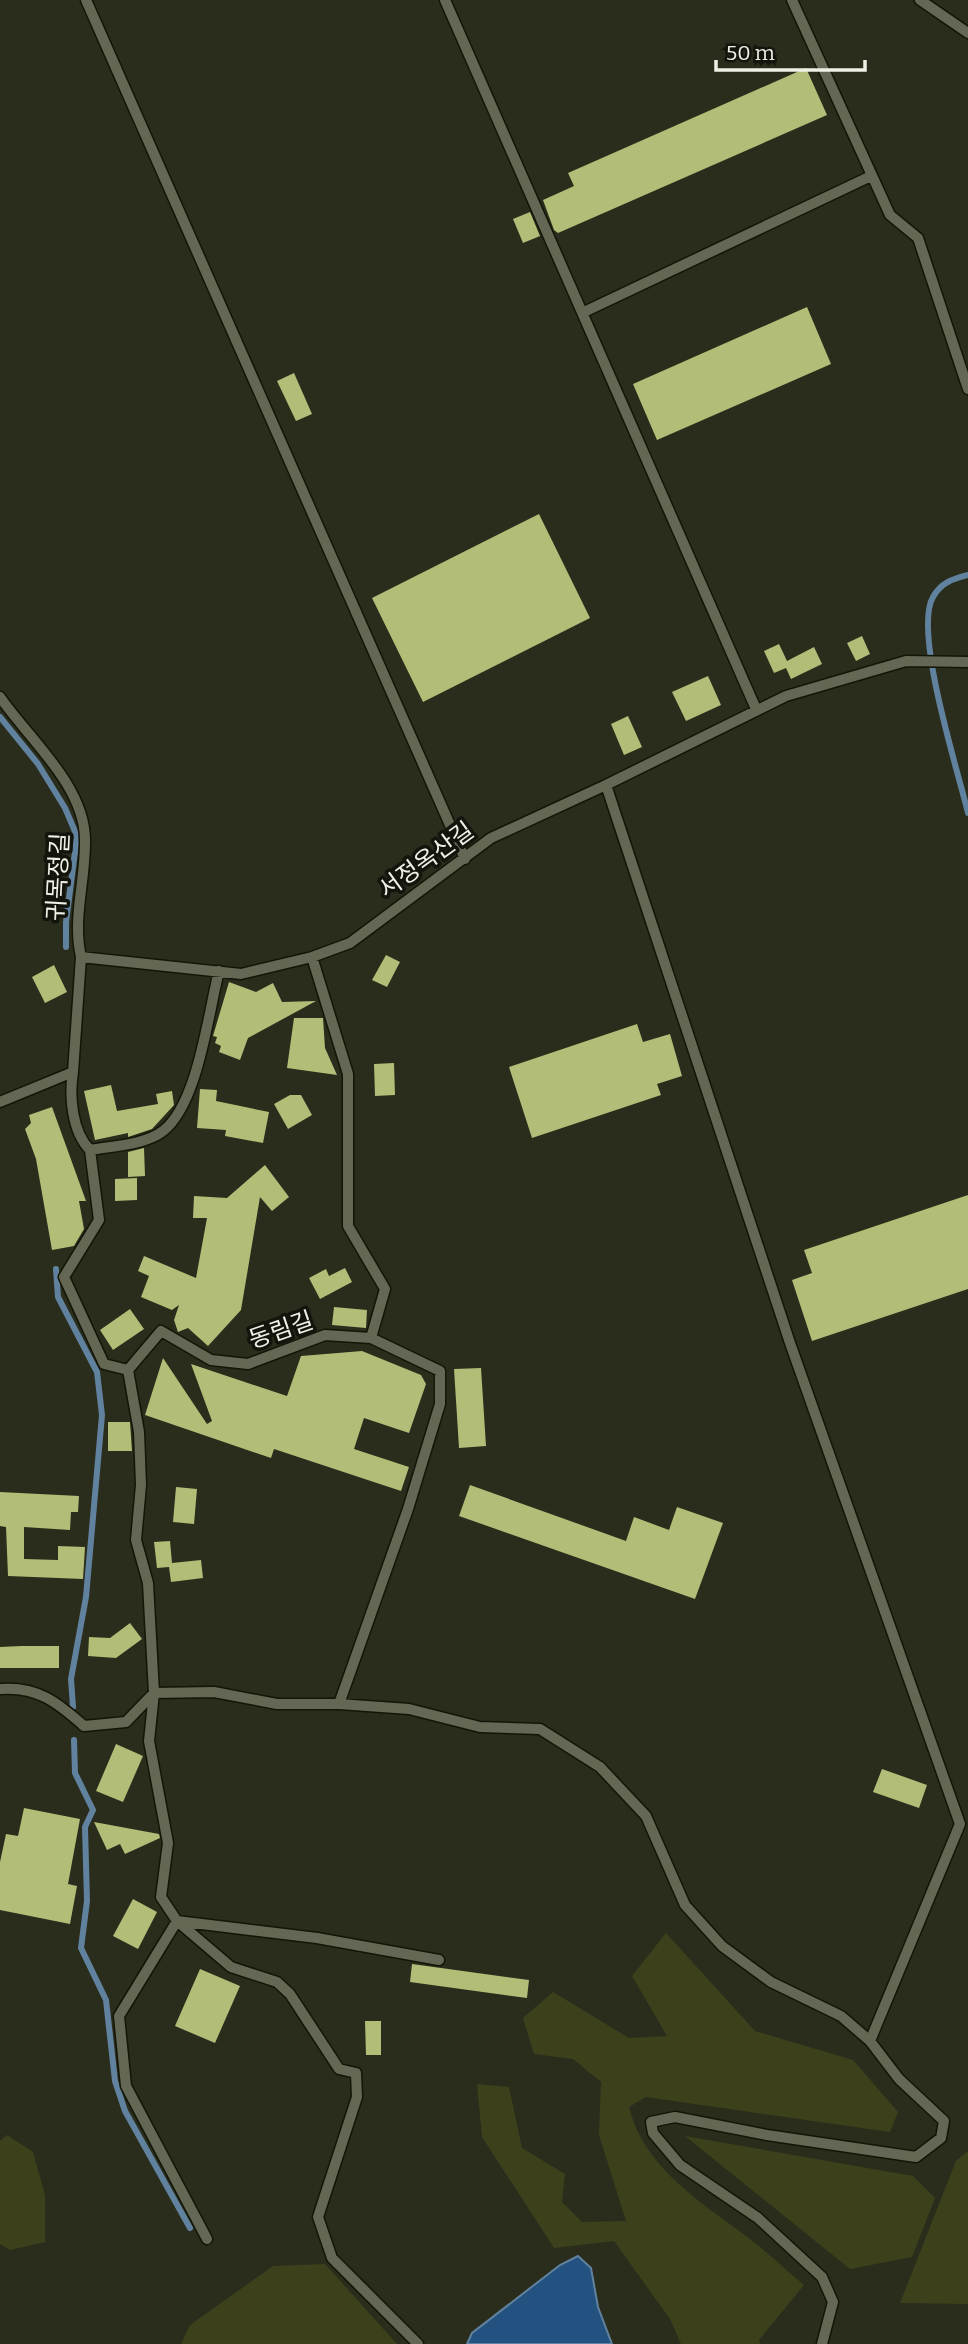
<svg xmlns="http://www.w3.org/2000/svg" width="968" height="2344" viewBox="0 0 968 2344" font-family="Bitter,'Noto Sans KR',serif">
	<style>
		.green { fill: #3c411c }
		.water { fill: #245280; stroke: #61829f; stroke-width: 2 }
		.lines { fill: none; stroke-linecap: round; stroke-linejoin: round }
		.stream { stroke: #61829f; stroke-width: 6 }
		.building { fill: #b2bd77 }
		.service-casing { stroke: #131506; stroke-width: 13 }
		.service { stroke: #636754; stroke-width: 10 }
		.labels { text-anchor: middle; stroke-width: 7; stroke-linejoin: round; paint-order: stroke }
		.street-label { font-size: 24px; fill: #eff1e6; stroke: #13150d }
	</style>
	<rect width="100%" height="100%" fill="#2a2d1c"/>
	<path class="green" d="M666 1933 755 2031 853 2060 898 2112 890 2132 646 2097 629 2107C643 2165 696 2199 742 2233 764 2249 784 2268 804 2285L759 2340 760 2344H681L670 2319 614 2241 554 2248 482 2137 477 2084 509 2087 522 2148 565 2174 562 2202 582 2222 626 2221 599 2135 601 2082 573 2059 534 2054 523 2018 553 1992 629 2038 667 2036 632 1976Z
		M7 2135 33 2152 45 2195V2242L10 2250 0 2244V2141Z
		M685 2136 913 2176 935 2198 912 2257 850 2269Z
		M968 2151V2304L900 2303 956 2161Z
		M325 2264 397 2344H181L190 2325 273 2266Z"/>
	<path class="water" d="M578 2256 591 2268 598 2307 612 2344H467L472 2333 560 2265Z"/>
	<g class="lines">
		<path class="stream" d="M968 575C953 579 941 582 933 597 913 631 958 771 968 813
			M0 717 38 764 65 808 77 836 66 922V947
			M56 1269 58 1297 97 1372 102 1415 86 1597 71 1679 73 1707
			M74 1740 75 1773 93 1810 85 1827 87 1901 81 1948 106 2000 115 2081 125 2111 190 2228"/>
	</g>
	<path class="building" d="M806 68 827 115 558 233 554 230 543 200 574 186 568 173Z
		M530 212 540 236 523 243 513 219Z
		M807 307 831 364 657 440 633 384Z
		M294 373 312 414 296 421 277 381Z
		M539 514 590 618 423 702 372 598Z
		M862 636 870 654 856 661 847 643Z
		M779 644 787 661 814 647 822 664 791 679 786 668 774 673 764 651Z
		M708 676 721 705 686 721 672 692Z
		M628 716 642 747 624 755 611 724Z
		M386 955 400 962 387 987 372 980Z
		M54 965 67 992 45 1003 32 977Z
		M229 982 256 992 273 983 282 1002 316 1001 248 1038 240 1060 219 1052 221 1046 215 1043 217 1037 213 1036Z
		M294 1018H323L325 1048 337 1075 287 1068Z
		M637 1024 643 1042 670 1034 682 1076 657 1084 661 1095 532 1138 509 1067Z
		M394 1063 395 1095 375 1096 374 1064Z
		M111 1085 117 1111 158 1104 156 1094 172 1091 174 1105 152 1129 128 1137V1133L95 1140 84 1091Z
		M200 1089 217 1090 216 1101 269 1112 263 1143 225 1136 226 1130 197 1128Z
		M290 1095H301L312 1115 288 1129 274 1104Z
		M52 1107 86 1201H79L84 1229 74 1246 52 1250 36 1159 25 1129 31 1123 29 1115Z
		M144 1148 145 1176 128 1177V1152Z
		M265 1165 289 1197 272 1211 260 1197 241 1310 208 1346 188 1328 178 1332 174 1320 179 1305 172 1310 141 1297 149 1276 138 1271 144 1256 196 1278 207 1218H193L194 1196 227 1198Z
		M137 1178V1200L115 1201V1179Z
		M968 1195V1289L812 1341 792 1280 812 1273 804 1250Z
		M345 1268 352 1282 320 1299 309 1278 326 1269 329 1276Z
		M334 1307 367 1310 366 1328 332 1325Z
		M130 1309 144 1329 113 1350 100 1330Z
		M362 1351 421 1375 426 1384 409 1433 364 1418 354 1449 409 1467 401 1491 274 1449 271 1458 145 1415 163 1358 207 1424 212 1421 191 1364 287 1396 301 1356Z
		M481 1368 486 1446 459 1448 454 1369Z
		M108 1422H130L132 1451H108Z
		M470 1485 626 1541 634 1517 669 1530 677 1507 723 1523 695 1599 459 1516Z
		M176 1487 197 1489 194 1524 173 1522Z
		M0 1492 79 1496 78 1512H71L70 1530 24 1527V1559L58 1560V1546L85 1547 83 1579 8 1576 6 1527 0 1526Z
		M170 1541 172 1563 201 1560 203 1578 171 1582 169 1567 157 1568 154 1542Z
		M130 1623 142 1639 116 1658 88 1656 89 1637 110 1638Z
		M21 1646H59V1668H0V1647Z
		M116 1744 143 1756 123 1802 96 1791Z
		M882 1769 927 1785 919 1808 873 1792Z
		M24 1808 80 1819 68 1884 77 1886 70 1924 0 1910V1862L6 1834 18 1836Z
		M94 1822 159 1834 160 1838 125 1854 120 1844 107 1850Z
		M133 1899 157 1912 138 1949 113 1936Z
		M412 1964 529 1980 527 1998 410 1982Z
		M200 1969 240 1986 215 2043 175 2026Z
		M365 2021H381V2055H366Z"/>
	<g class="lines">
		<g class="service-casing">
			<path id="service" d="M86 0 465 859
				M445 0 756 709
				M792 0 890 215 918 238 968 389
				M920 0 968 33
				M584 312 871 176
				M0 697C29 739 84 785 85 839 86 879 72 918 81 957
				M606 785 790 1343 960 1824 870 2041
				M73 1072C69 1096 72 1132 90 1150
				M0 1102 73 1072 81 957 241 974 312 957 350 943 491 838 606 785 786 696 906 661 968 662
				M128 1370 104 1364 64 1277 99 1220 90 1150C112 1146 145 1145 163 1131 198 1104 208 1014 219 971
				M0 1689C37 1686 57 1702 84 1726L126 1722 154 1693 148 1583 136 1540 141 1485 139 1432 128 1370 161 1331 211 1360 248 1364 325 1335 371 1338 385 1289 348 1226V1074L312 957
				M339 1704 408 1509 440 1404V1371L371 1338
				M207 2239 126 2086 119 2016 177 1921 317 1938 439 1960
				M418 2344 332 2258 318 2217 357 2097 356 2073 339 2069 290 1994 277 1982 231 1967 177 1921 161 1897 168 1843 149 1741 154 1693 214 1692 277 1704H339L409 1709 480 1727 540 1729 600 1767 646 1816 685 1905 722 1946 771 1982 841 2016 870 2041 899 2079 944 2121 941 2138 916 2157 767 2135 675 2117 651 2122 653 2133 680 2165 758 2218 822 2277 833 2302 822 2344"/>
		</g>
		<use href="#service" class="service"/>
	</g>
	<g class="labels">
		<g class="street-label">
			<text transform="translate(426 860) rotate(-36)" y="8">서정옥산길</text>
			<text transform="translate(58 877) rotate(-87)" y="8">귀목정길</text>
			<text transform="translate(281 1330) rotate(-19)" y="8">동림길</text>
		</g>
	</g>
	<path d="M716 60v10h149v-10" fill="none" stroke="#eff1e6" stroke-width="3.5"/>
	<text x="726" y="60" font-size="21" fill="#eff1e6" stroke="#13150d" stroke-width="5" paint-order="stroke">50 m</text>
</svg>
